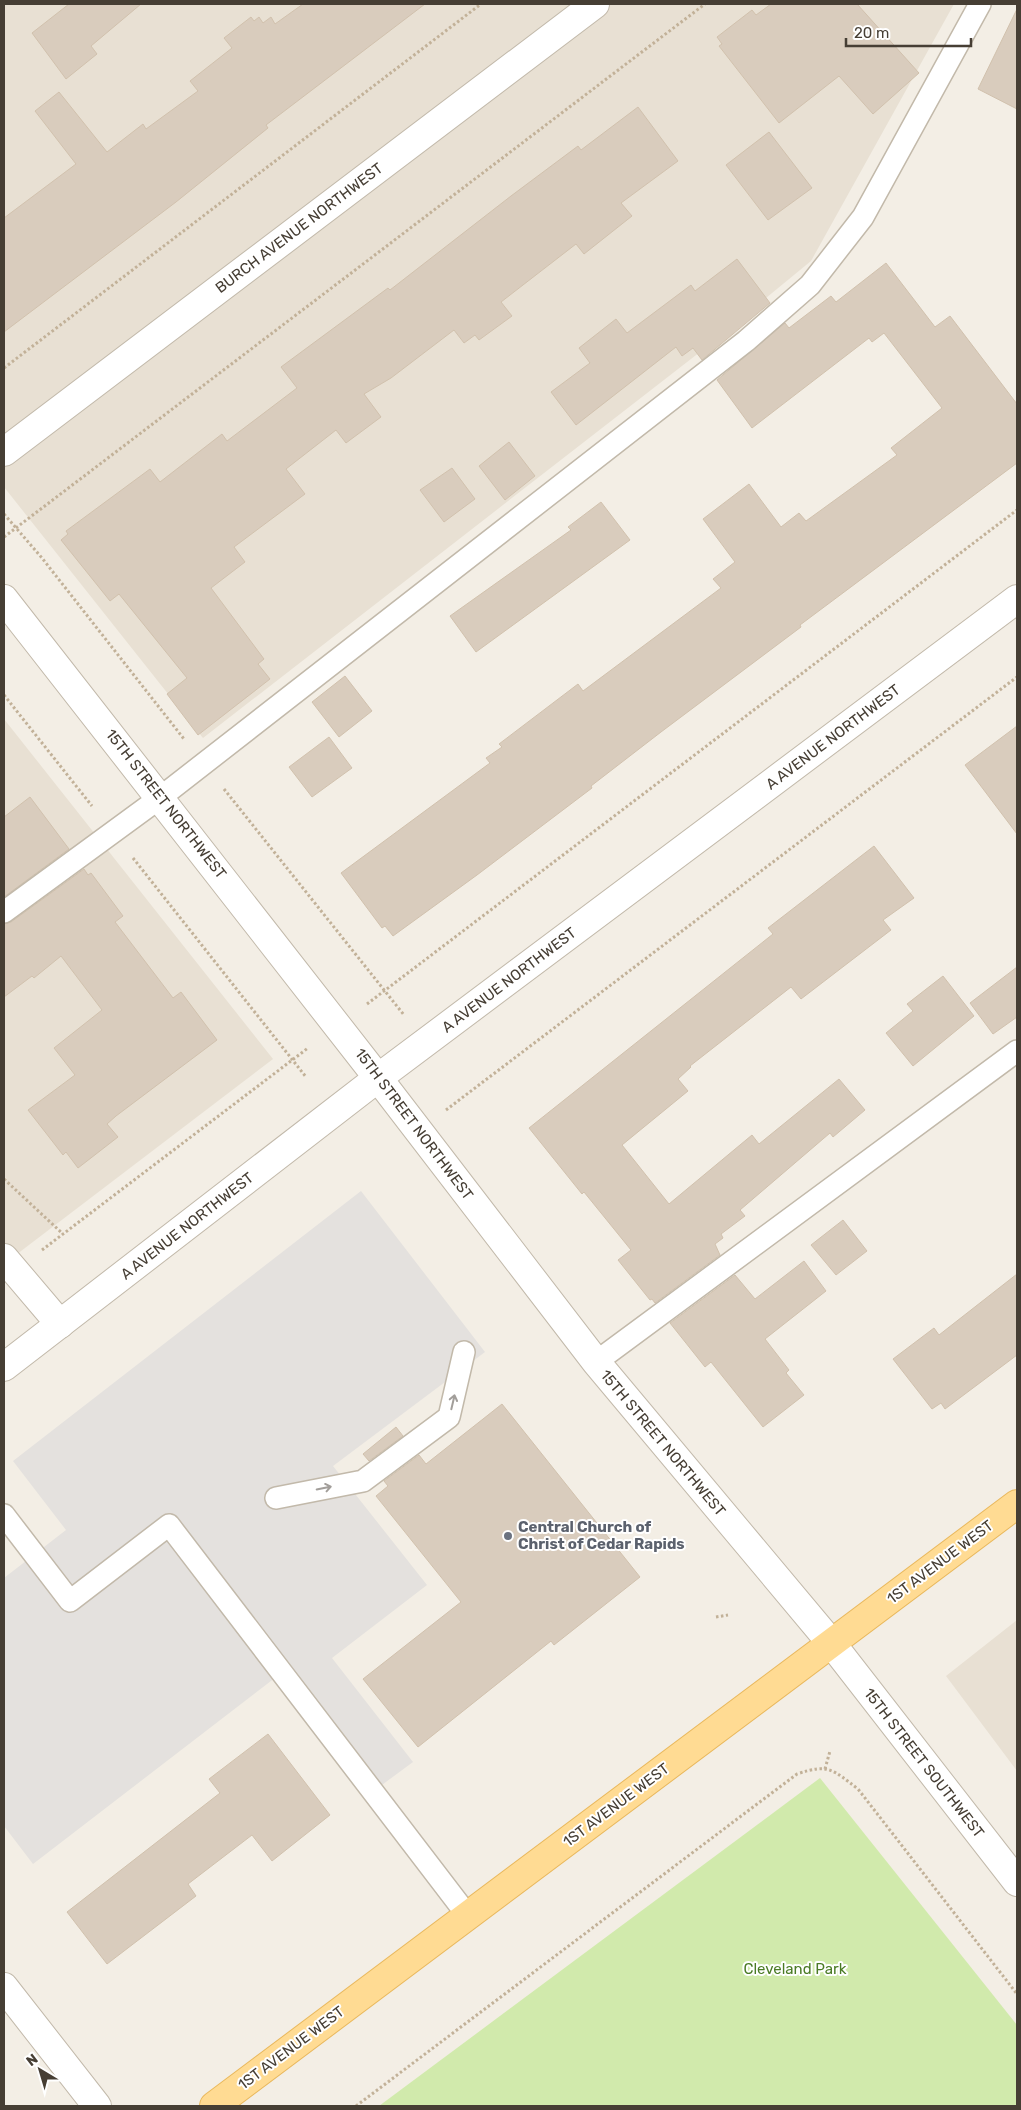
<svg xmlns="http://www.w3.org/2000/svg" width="1021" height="2110" viewBox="0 0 1021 2110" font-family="Rubik,sans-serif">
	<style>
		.residential { fill: #e8e0d3 }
		.green { fill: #d1eaac }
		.parking { fill: #e4e1de }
		.building { fill: #d9ccbd; stroke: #d1c1ad }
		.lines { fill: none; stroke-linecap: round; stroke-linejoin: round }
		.service-casing { stroke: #c2b9aa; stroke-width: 24 }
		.minor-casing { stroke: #c2b9aa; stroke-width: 30 }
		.tertiary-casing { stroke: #c2b9aa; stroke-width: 30 }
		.primary-casing { stroke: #e9b85d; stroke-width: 30 }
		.path { stroke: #c2b198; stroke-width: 3; stroke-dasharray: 2.5 2.5; stroke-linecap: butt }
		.service { stroke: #fff; stroke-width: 21 }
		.minor { stroke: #fff; stroke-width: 28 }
		.tertiary { stroke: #fff; stroke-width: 28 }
		.primary { stroke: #ffdb93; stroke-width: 28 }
		.oneway { stroke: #a29e9a }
		.worship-dot { fill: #6b7280; stroke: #fff; stroke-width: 2 }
		.labels { text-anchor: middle; stroke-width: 4; stroke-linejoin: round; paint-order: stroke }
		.street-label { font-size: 15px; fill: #463e34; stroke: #fff }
		.worship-label { font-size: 15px; font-weight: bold; fill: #5b616d; stroke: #fff; text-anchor: start }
		.park-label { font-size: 15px; fill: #4a7b25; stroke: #fff }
	</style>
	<rect width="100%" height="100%" fill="#f3eee5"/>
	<path class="residential" d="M4 4H954L811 261 709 345 203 738 4 487Z
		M4 719 273 1059 4 1264Z
		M1017 1620V1771L946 1676Z"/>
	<path class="green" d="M820 1778 1017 2025V2106H379Z"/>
	<path class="parking" d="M361 1191 485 1352 333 1466 427 1585 332 1658 413 1762 371 1793 280 1674 33 1864 4 1826V1578L66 1530 13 1461Z"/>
	<path class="building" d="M69 4H141L91 46 97 54 66 79 32 33Z
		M303 4H425L266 125 268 128 176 202 4 332V218L76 164 35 111 59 92 107 152 143 124 146 129 198 91 190 81 232 48 224 38 251 17 254 21 259 17 263 23 271 17 275 24Z
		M771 4H857L919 73 873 114 839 76 779 123 719 46 722 44 717 37 752 10 756 15Z
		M1017 9V109L978 89Z
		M638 107 678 161 621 203 632 216 584 254 576 244 501 302 512 316 479 340 475 335 464 343 454 330 391 378 364 394 381 417 346 443 336 430 286 469 305 494 234 547 245 562 211 588 264 659 258 664 270 679 198 735 167 694 187 678 119 594 110 601 61 540 68 534 66 531 150 469 160 482 222 434 227 441 297 388 281 367 388 288 390 290 511 196 578 146 581 150Z
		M769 132 812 188 768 220 726 165Z
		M737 259 770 303 702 360 693 348 682 356 676 347 576 425 551 392 590 363 579 348 616 319 627 333 691 285 695 291Z
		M886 263 935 327 950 316 1017 404V463L800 625 801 627 661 732 591 786 592 788 477 875 393 936 385 926 382 928 341 873 490 763 486 758 502 747 499 744 578 684 583 691 721 588 713 579 735 562 703 519 749 484 781 527 799 513 806 521 897 455 891 448 942 408 884 333 872 342 869 338 752 428 717 380 785 323 789 328 831 296 836 302Z
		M509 442 535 476 505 500 479 466Z
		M452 468 475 499 444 522 420 490Z
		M601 502 630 540 476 652 450 616 571 530 568 527Z
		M345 676 372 711 339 737 312 702Z
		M1017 726V834L965 765Z
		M329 737 352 768 312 797 289 767Z
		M30 797 69 849 4 897V817Z
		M874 846 914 898 883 920 891 930 801 999 791 987 690 1066 691 1067 678 1079 688 1091 622 1145 669 1204 752 1135 759 1144 839 1079 865 1110 833 1137 830 1133 740 1210 745 1216 721 1234 723 1238 715 1244 720 1255 655 1303 652 1299 650 1300 618 1260 631 1250 584 1192 582 1194 529 1128 773 934 768 928Z
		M84 869 88 875 91 873 123 916 115 922 173 998 181 992 217 1040 116 1116 107 1124 118 1137 78 1168 66 1152 63 1155 28 1110 75 1075 54 1048 102 1010 61 956 34 978 32 976 4 997V924L11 922Z
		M1017 967V1017L993 1034 970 1003Z
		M943 976 974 1016 913 1066 886 1033 913 1011 907 1004Z
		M843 1220 867 1251 836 1275 811 1245Z
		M804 1261 826 1291 765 1339 789 1370 786 1373 804 1395 763 1427 711 1362 705 1367 670 1323 735 1275 755 1299Z
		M1017 1274V1355L945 1409 941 1403 932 1409 893 1359 934 1328 939 1335Z
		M502 1404 640 1577 554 1645 551 1641 418 1747 363 1679 461 1602 376 1496 388 1486 384 1481 419 1455 426 1464Z
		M396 1427 403 1436 369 1461 363 1454Z
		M268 1734 330 1815 272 1861 252 1835 188 1884 196 1896 107 1964 67 1912 220 1793 209 1779Z"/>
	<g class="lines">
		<g class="service-casing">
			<path id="service" d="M4 912 161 797 746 341 810 285 863 217 980 4
				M596 1362 1017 1051
				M276 1498 363 1481 449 1417 464 1352
				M4 1515 70 1601 169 1525 468 1916"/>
		</g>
		<g class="minor-casing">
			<path id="minor" d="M4 452 595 4
				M4 599 378 1078 1017 599
				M4 1258 60 1324
				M4 1987 97 2106"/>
		</g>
		<g class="tertiary-casing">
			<path id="tertiary" d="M4 1367 378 1078 596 1362 832 1644 1017 1882"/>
		</g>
		<g class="primary-casing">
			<path id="primary" d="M214 2106 1017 1504"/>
		</g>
		<path class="path" d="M4 368 481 4
			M4 514 42 558 184 739
			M4 537 705 4
			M4 695 92 806
			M224 789 404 1015
			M133 858 306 1077
			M367 1004 1017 510
			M446 1110 1017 677
			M4 1179 63 1234
			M42 1250 308 1048
			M716 1617 728 1615
			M825 1769 830 1751
			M356 2106 797 1774C829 1763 833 1770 858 1789L1017 1994"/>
		<use href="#service" class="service"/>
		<use href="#minor" class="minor"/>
		<use href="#tertiary" class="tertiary"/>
		<use href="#primary" class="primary"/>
	</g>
	<defs><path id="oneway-shaft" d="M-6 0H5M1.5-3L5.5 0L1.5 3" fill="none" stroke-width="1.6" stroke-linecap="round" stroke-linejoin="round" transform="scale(1.25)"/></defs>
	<g class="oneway">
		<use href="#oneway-shaft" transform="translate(453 1402) rotate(-77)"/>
		<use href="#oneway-shaft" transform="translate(324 1488) rotate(-11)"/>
	</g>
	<circle class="worship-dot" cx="508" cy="1536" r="5"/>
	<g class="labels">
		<g class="street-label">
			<text transform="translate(299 228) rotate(-37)" y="5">BURCH AVENUE NORTHWEST</text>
			<text transform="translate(833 737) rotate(-37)" y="5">A AVENUE NORTHWEST</text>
			<text transform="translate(166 804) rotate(52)" y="5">15TH STREET NORTHWEST</text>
			<text transform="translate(509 980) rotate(-37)" y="5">A AVENUE NORTHWEST</text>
			<text transform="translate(414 1124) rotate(53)" y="5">15TH STREET NORTHWEST</text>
			<text transform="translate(187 1226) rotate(-38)" y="5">A AVENUE NORTHWEST</text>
			<text transform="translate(663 1443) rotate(50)" y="5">15TH STREET NORTHWEST</text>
			<text transform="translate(940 1562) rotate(-37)" y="5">1ST AVENUE WEST</text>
			<text transform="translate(924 1763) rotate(52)" y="5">15TH STREET SOUTHWEST</text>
			<text transform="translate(616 1805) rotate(-37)" y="5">1ST AVENUE WEST</text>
			<text transform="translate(291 2048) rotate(-37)" y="5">1ST AVENUE WEST</text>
		</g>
		<g class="worship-label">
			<text x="518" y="1532">Central Church of<tspan x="518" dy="17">Christ of Cedar Rapids</tspan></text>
		</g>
		<g class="park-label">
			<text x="795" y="1974">Cleveland Park</text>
		</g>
	</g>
	<rect width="1021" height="2110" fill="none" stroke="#463e34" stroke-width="10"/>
	<g transform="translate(40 2070) rotate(322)" stroke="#ffffff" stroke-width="4" paint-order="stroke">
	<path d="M0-4L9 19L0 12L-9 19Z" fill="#463e34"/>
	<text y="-8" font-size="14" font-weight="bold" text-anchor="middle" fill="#463e34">N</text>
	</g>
	<path d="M846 38v8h125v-8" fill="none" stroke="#463e34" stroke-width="2.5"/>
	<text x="854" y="38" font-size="15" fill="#463e34" stroke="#ffffff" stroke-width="4" paint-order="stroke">20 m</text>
</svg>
